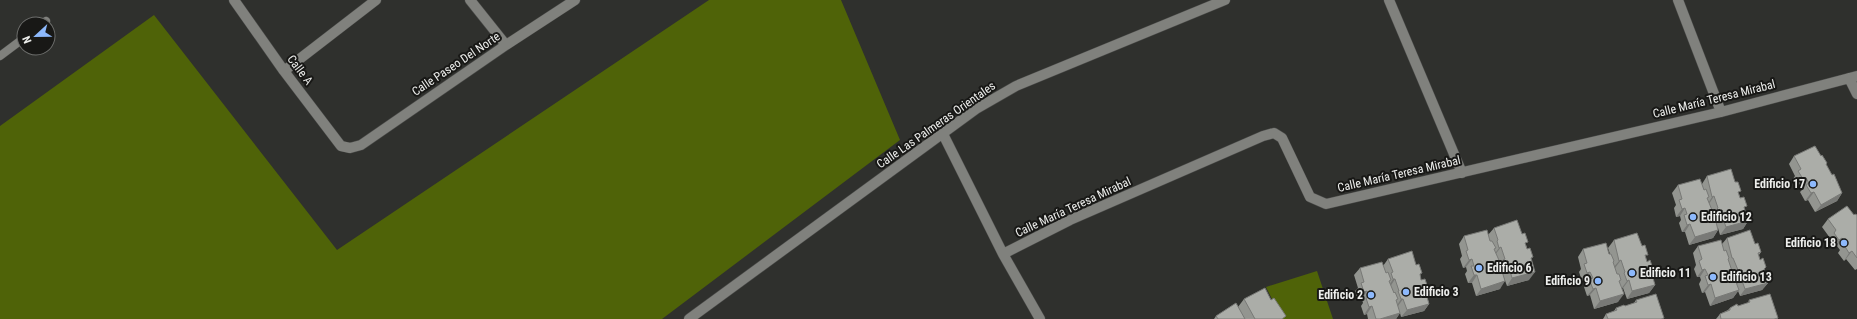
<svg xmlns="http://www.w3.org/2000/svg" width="1857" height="319" viewBox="0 0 1857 319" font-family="'Roboto Condensed',sans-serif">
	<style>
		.green { fill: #4f6308 }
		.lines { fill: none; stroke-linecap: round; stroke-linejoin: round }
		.service-casing { stroke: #4a4b49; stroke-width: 9 }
		.minor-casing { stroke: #4a4b49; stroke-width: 11 }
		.service { stroke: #80817d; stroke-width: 8 }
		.minor { stroke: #80817d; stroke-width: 10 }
		.wall { fill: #939590 }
		.shaded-wall { fill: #787976 }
		.building { fill: #abada8; stroke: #787976 }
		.poi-dot { fill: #8db9fc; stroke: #181816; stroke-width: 1.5 }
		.labels { text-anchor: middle; stroke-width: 4; stroke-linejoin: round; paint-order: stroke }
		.street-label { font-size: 12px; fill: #edeeec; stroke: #181816 }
		.poi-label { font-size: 12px; font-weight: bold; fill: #edeeec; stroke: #181816; text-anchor: start }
	</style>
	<rect width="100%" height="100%" fill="#2f302d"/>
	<path class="green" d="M709 0H841L900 140 662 319H0V126L154 15 337 250Z
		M1317 271 1333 319H1282L1266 287Z"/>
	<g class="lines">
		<g class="service-casing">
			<path id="service" d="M42 24 46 21
				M0 56 24 38"/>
		</g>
		<g class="minor-casing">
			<path id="minor" d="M234 0 284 71 341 146 350 148 361 145 506 45 575 0
				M470 0 506 45
				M1389 0 1462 173
				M1678 0 1721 112
				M284 71 376 0
				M1849 78 1857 94
				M943 134 1003 254 1040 319
				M1003 254 1070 220 1263 136 1274 133 1282 138 1310 197 1326 204 1721 112 1857 76
				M689 319 976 109 1016 86 1225 0"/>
		</g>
		<use href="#service" class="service"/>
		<use href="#minor" class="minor"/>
	</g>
	<path class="wall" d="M1794 156H1821L1842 193 1837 201 1815 212 1808 200 1805 201 1800 192 1802 190 1800 185 1797 187 1793 179 1795 176 1789 164Z
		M1707 176 1739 194 1748 221 1743 229 1720 235 1718 228V230L1713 238 1689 245 1685 232H1682L1679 223 1681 220 1680 216 1676 217 1674 208 1676 205 1672 193 1678 185 1702 184Z
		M1854 215H1857V269L1855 270 1846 259 1844 261 1838 253 1840 250 1837 246 1834 248 1828 241 1830 238 1822 227 1828 219Z
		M1494 228 1526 245 1531 260 1529 280 1507 286 1503 275 1500 289 1476 296 1472 283H1468L1465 274 1467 271 1466 267 1463 268 1460 259 1462 256 1459 244 1464 236 1488 235Z
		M1727 238 1755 244 1761 252 1759 255 1760 260 1766 267 1764 270 1768 283 1762 290 1740 296 1738 291 1733 298 1710 306 1705 292 1702 293 1699 284 1701 280 1700 277H1697L1694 269 1696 265 1693 253 1698 246 1722 244Z
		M1614 240 1646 258 1647 262 1653 269 1651 272 1655 285 1649 293 1627 299 1623 288H1622L1618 302 1594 309 1590 295 1587 296 1584 287 1586 284 1585 280 1582 281 1579 272 1581 269 1578 257 1583 249 1610 254 1608 248Z
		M1388 259 1420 276 1421 280 1428 288 1426 291 1429 304 1424 311 1401 317 1400 313 1396 319H1368L1367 314 1364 315 1361 306 1363 303 1362 299 1358 300 1355 291 1358 288 1354 275 1360 268 1383 266Z
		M1244 299 1271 300 1283 319H1214L1216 316 1238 307Z
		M1636 300 1663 319H1603L1606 314 1614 311 1616 308 1625 306 1634 303Z
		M1749 300 1778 318 1777 319H1716L1720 314 1728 310 1730 308 1748 303Z"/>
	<path class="shaded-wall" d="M1806 178 1800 185 1797 187 1803 179Z
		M1814 192 1808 200 1805 201 1811 193Z
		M1842 193 1837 201 1815 212 1821 205Z
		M1714 196 1709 204 1707 205 1712 197Z
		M1685 208 1680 216 1676 217 1682 209Z
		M1722 216 1716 224H1715L1720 217Z
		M1748 221 1743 229 1720 235 1726 227Z
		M1690 224 1685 232H1682L1687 225Z
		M1718 230 1713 238 1689 245 1695 237Z
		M1842 238 1837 246 1834 248 1839 240Z
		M1501 247 1495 255 1493 256 1499 248Z
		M1852 251 1846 259 1844 261 1849 253Z
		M1472 259 1466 267 1463 268 1469 260Z
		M1621 260 1615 268H1613L1619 261Z
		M1509 267 1503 275 1501 276 1507 268Z
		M1705 269 1700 277H1697L1702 270Z
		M1535 272 1529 280 1507 286 1512 278Z
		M1590 272 1585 280 1582 281 1587 273Z
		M1474 275H1477L1472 283H1468Z
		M1739 278H1741L1736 286H1734Z
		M1393 279H1395L1390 287H1388Z
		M1629 280 1623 288 1621 289 1627 281Z
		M1505 281 1500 289 1476 296 1481 289Z
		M1768 283 1762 290 1740 296 1745 289Z
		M1711 284 1705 292 1702 293 1708 285Z
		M1655 285 1649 293 1627 299 1632 291Z
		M1596 288 1590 295 1587 296 1593 289Z
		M1739 290 1733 298 1710 306 1715 298Z
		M1367 291 1362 299 1358 300 1364 292Z
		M1624 294 1618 302 1594 309 1600 301Z
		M1401 299H1403L1398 306 1396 307Z
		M1429 304 1424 311 1401 317 1407 310Z
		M1372 306 1367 314 1364 315 1369 307Z
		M1400 313 1396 319H1380Z"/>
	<path class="building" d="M1815 146 1821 156 1822 155 1827 163 1826 164 1832 175 1834 174 1842 193 1821 205 1814 192 1811 193 1806 185 1809 183 1806 178 1803 179 1798 171 1801 169 1794 156Z
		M1731 169 1735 182H1738L1741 191 1738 192 1740 198 1744 197 1747 206 1744 207 1748 221 1726 227 1722 216 1720 217 1717 209 1718 208 1714 196 1712 197 1707 176Z
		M1700 179 1704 190 1706 189 1709 197 1707 198 1712 210H1713L1718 230 1695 237 1690 224 1687 225 1684 215 1687 214 1685 208 1682 209 1679 200 1682 199 1678 185Z
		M1847 206 1854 215 1855 214 1857 215V258L1852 251 1849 253 1844 245 1846 243 1842 238 1839 240 1834 233 1836 230 1828 219Z
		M1517 220 1522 234 1525 233 1528 242 1525 243 1527 249 1530 248 1533 257 1531 258 1535 272 1512 278 1509 267 1507 268 1503 260 1505 259 1501 247 1499 248 1497 241 1498 240 1494 228Z
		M1487 230 1490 241H1492L1496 248 1494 249 1502 267 1501 268 1505 281 1481 289 1477 275H1474L1471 266H1474L1472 259 1469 260 1466 251 1468 250 1464 236Z
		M1750 230 1755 244 1758 243 1761 252 1758 253 1760 260 1763 258 1766 267 1764 269 1768 283 1745 289 1741 278H1739L1736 271 1738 270 1733 258H1732L1727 238Z
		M1637 233 1642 246 1645 245 1648 255H1645L1647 262 1650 260 1653 269 1651 271 1655 285 1632 291 1629 280 1627 281 1624 273 1625 272 1621 260 1619 261 1614 240Z
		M1721 240 1724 251 1726 250 1729 258 1728 259 1732 271 1734 270 1736 277H1734L1739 290 1715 298 1711 284 1708 285 1705 276 1708 275 1705 269 1702 270 1699 261 1702 259 1698 246Z
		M1606 243 1609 254H1611L1614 261 1613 262 1617 274H1619L1621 280 1619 281 1624 294 1600 301 1596 288 1593 289 1589 279 1593 278 1590 272 1587 273 1584 264 1587 263 1583 249Z
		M1412 251 1416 265 1419 264 1422 273 1420 274 1421 280 1425 279 1428 288 1425 290 1429 304 1407 310 1403 299H1401L1398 291H1399L1395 279H1393L1391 273 1393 272 1388 259Z
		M1382 262 1386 273 1388 272 1391 280 1389 281 1394 293 1395 292 1398 299 1396 300 1400 313 1380 319H1376L1372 306 1369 307 1366 298 1369 297 1367 291 1364 292 1361 283 1364 282 1360 268Z
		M1265 288 1271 300 1274 298 1286 316 1282 319H1255L1244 299Z
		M1656 294 1664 318 1661 319H1608L1606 314 1617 310 1616 308 1624 305 1625 306 1637 302 1636 300Z
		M1770 294 1778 318 1774 319H1721L1720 314 1730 310V308L1737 304 1738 306 1750 302 1749 300Z
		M1236 303 1245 319H1218L1216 316Z"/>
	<g class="poi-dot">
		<circle cx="1813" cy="184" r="4"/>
		<circle cx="1693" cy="217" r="4"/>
		<circle cx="1844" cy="243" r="4"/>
		<circle cx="1479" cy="268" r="4"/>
		<circle cx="1632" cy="273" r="4"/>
		<circle cx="1713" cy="277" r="4"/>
		<circle cx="1598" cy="281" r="4"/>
		<circle cx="1406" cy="292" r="4"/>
		<circle cx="1371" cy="295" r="4"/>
	</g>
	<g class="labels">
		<g class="street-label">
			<text transform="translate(456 64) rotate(-34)" y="4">Calle Paseo Del Norte</text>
			<text transform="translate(300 70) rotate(53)" y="4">Calle A</text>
			<text transform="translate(1714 99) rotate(-14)" y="4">Calle María Teresa Mirabal</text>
			<text transform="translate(936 125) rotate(-35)" y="4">Calle Las Palmeras Orientales</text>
			<text transform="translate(1399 174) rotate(-13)" y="4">Calle María Teresa Mirabal</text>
			<text transform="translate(1073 207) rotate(-25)" y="4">Calle María Teresa Mirabal</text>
		</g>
		<g class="poi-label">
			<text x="1805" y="188" text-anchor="end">Edificio 17</text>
			<text x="1701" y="221">Edificio 12</text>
			<text x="1836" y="247" text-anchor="end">Edificio 18</text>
			<text x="1487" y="272">Edificio 6</text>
			<text x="1640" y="277">Edificio 11</text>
			<text x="1721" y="281">Edificio 13</text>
			<text x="1590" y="285" text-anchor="end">Edificio 9</text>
			<text x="1414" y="296">Edificio 3</text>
			<text x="1363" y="299" text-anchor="end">Edificio 2</text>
		</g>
	</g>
	<g transform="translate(36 36) rotate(248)"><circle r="19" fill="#181816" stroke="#6d6e6c"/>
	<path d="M0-3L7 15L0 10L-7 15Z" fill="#8db9fc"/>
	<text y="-6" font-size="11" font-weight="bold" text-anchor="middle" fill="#edeeec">N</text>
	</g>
</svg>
